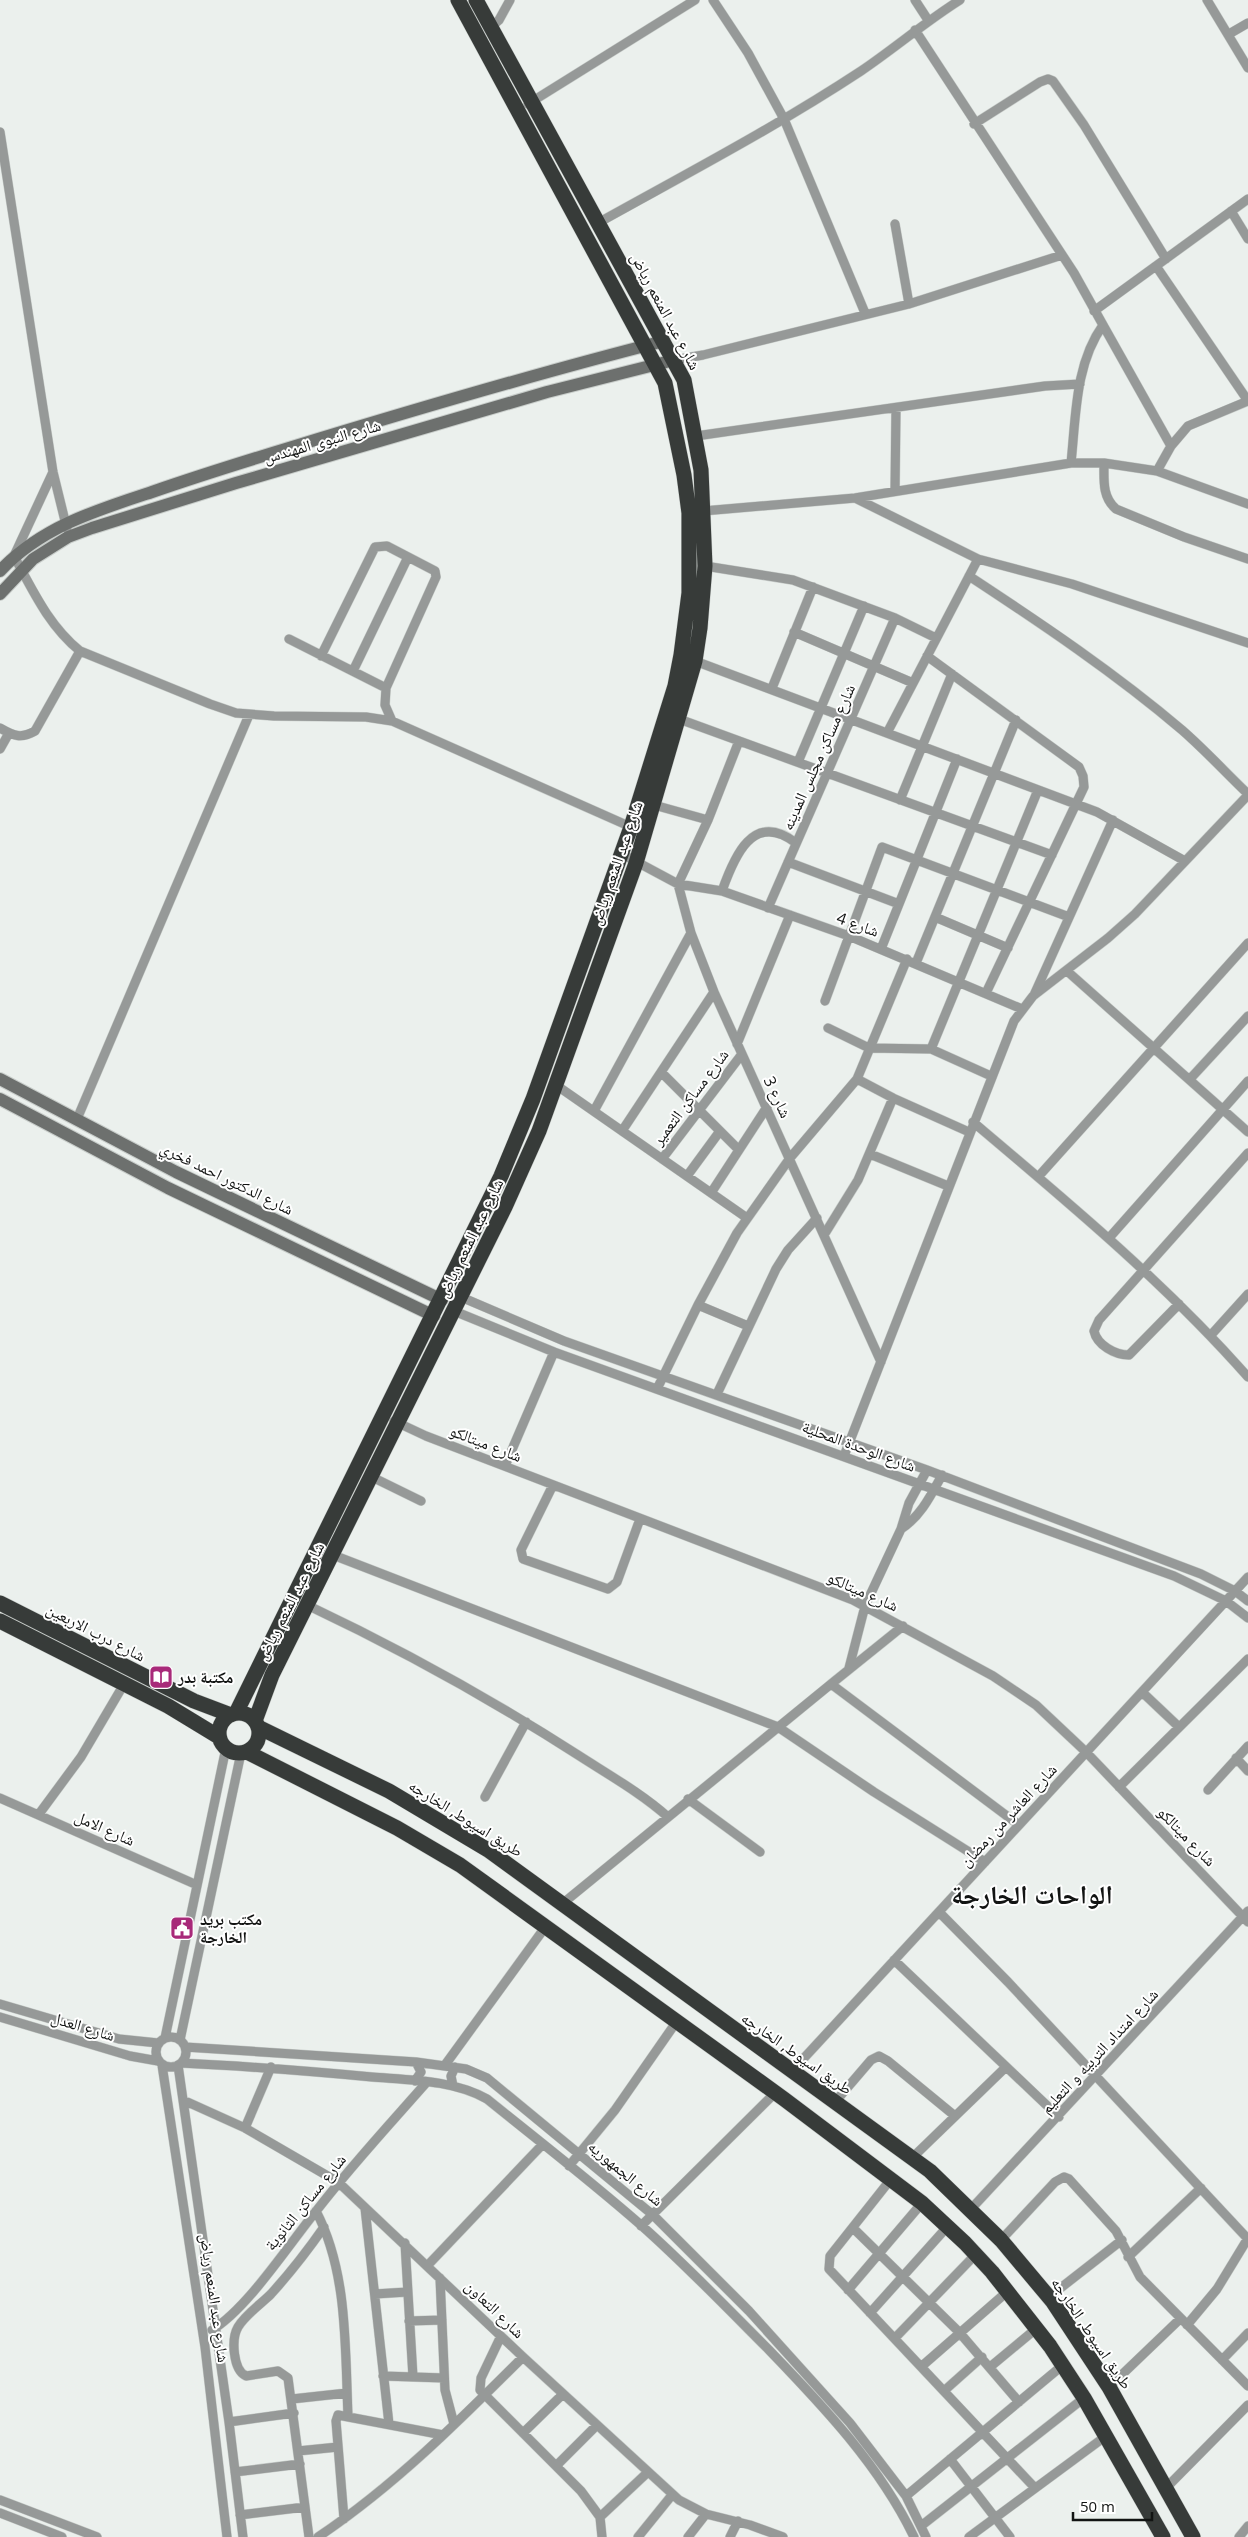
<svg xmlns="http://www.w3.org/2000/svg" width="1248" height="2537" viewBox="0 0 1248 2537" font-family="'Open Sans','Noto Naskh Arabic',sans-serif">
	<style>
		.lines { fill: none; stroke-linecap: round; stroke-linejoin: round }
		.street-casing { stroke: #c8cdca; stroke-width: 10 }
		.secondary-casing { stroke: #c8cdca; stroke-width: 14 }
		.highway-casing { stroke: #c8cdca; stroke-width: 16 }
		.street { stroke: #969998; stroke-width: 9 }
		.secondary { stroke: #6d706e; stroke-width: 12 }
		.highway { stroke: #373b39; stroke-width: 15 }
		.labels { text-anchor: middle; stroke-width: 4; stroke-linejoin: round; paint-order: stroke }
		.street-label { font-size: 16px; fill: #121413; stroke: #fff }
		.poi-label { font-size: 16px; font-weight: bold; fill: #121413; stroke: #fff; text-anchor: start }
		.town-label { font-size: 26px; font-weight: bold; fill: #121413; stroke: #fff }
	</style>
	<rect width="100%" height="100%" fill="#ebf0ed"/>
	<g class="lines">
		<g class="street-casing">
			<path id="street" d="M713 0 748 53 784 119 865 313
				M915 0 928 20
				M1207 0 1248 68
				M491 27 499 20 510 0
				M915 30 1074 273 1103 325C1075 364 1076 416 1071 463
				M1229 34 1248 23
				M528 104 695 0
				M974 124 1040 82 1048 79 1053 81 1084 125 1166 259
				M0 132 53 472 67 529
				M1231 211 1248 239
				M598 223C686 174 776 127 861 71 895 48 925 22 960 0
				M895 224 909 304
				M1156 266 1248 401 1188 426 1171 446 1157 471
				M1094 311 1248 199
				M1103 325 1171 446
				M674 360 703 355 909 304 1062 255
				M696 436 1045 386 1080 384
				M1104 463C1104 480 1102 497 1116 509L1184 537 1248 559
				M53 472 14 556C33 591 49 626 80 651L210 704 236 713 274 716 366 717 392 721 631 827
				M895 491 896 408
				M855 498 978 559 1072 584 1248 643
				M703 511 855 498 1071 463H1104L1157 471 1248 504
				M705 566 793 580 895 618 936 638
				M969 576C1042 624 1115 673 1182 730 1205 750 1226 773 1248 794
				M794 632 913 683
				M289 639 386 688
				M321 656 375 547 387 546 435 571 436 577 386 688 385 705 392 721
				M927 656 1079 767 1083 776 1084 787 986 993
				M695 661 1097 812 1185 861
				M353 671 408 557
				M772 688 813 587
				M679 719 1052 855
				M0 728C14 736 21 739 35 731L80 651
				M887 733 978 559
				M739 741 708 820 678 884 722 891 849 936 1022 1009
				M0 749 9 733
				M798 762 864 606
				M900 800 952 674
				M654 805 708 820
				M622 854 678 884 691 933 714 992 881 1362
				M788 862 899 904
				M722 891C734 857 753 810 796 843
				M768 908 895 618
				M935 917 1008 948
				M881 949 957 759
				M916 963 1016 720
				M1067 971 1248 1132
				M1034 995 1113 820
				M825 1001 882 847 1069 917
				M828 1028 869 1048 931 1049 991 1076
				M737 1044 790 915
				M931 1049 1038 790
				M661 1072 739 1150
				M857 1079 893 1098 969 1132
				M1190 1079 1248 1016
				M556 1085 747 1218
				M594 1111 691 933
				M77 1119 249 715
				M973 1122C1069 1203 1165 1283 1248 1377
				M622 1131 714 992
				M870 1154 948 1186
				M662 1159 742 1054
				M687 1176 720 1131
				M1038 1177 1248 943
				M711 1193 767 1107
				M824 1235 858 1180 893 1098
				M1109 1238 1248 1081
				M461 1297 564 1341 927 1470 1201 1574 1235 1591 1248 1601
				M1179 1304 1129 1355C1115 1355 1097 1345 1094 1331L1099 1320 1248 1153
				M698 1305 748 1326
				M454 1311 554 1352 1174 1576 1226 1601 1248 1618
				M1211 1335 1248 1294
				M657 1389 698 1305 737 1233 790 1158 857 1079 907 959
				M717 1394 776 1269 788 1250 817 1218
				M394 1421 426 1436 853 1600 993 1676 1036 1705 1086 1752 1248 1922
				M844 1456 1014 1021 1033 996 1108 938 1135 914 1248 795
				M505 1466 554 1352
				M372 1477 421 1501
				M553 1485 521 1550 523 1559 608 1589 617 1582 640 1519
				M901 1529C921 1516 931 1495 942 1475
				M333 1555 778 1727 874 1792 985 1862
				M307 1605C400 1649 491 1699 578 1755 609 1775 641 1793 668 1817
				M903 1626 831 1684 1019 1825
				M849 1668 865 1606 901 1529 909 1503 927 1470
				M1142 1692 1179 1727
				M1236 1758 1248 1771
				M1119 1787 1248 1659
				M1208 1790 1248 1746
				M485 1797 526 1722
				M0 1798 197 1885
				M688 1799 760 1852
				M39 1814 81 1757 124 1684
				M562 1904 831 1684
				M939 1912 1008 1982 1248 2239
				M894 1960 1059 2117
				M0 2004 119 2039 158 2043
				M0 2017 130 2056 158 2061
				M156 2052a15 15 0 1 1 30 0a15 15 0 1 1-30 0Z
				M165 2038 226 1748
				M180 2040 241 1753
				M185 2047 416 2062 466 2069 487 2078 653 2215 749 2311 850 2423 906 2496 926 2537
				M181 2063C245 2066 308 2071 372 2077 410 2080 454 2080 487 2099 539 2141 592 2182 642 2226 686 2265 727 2308 769 2350 823 2406 880 2466 914 2537
				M162 2065 205 2347 227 2537
				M178 2065 229 2422 243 2537
				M445 2065 546 1926
				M792 2071 1248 1577
				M415 2081 421 2072 416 2062
				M453 2086 451 2076 455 2067
				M183 2100 245 2128 338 2182 523 2357 679 2500 706 2514 750 2525 783 2537
				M835 2102 871 2060 879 2056 888 2061 955 2116
				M245 2128 271 2067
				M913 2157 1006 2067
				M569 2166 615 2110 677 2021
				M891 2179 830 2256 829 2269 1035 2488
				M365 2208 389 2424
				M971 2209 1248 1911
				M316 2211C348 2272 345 2348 348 2416
				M641 2226 775 2093
				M853 2228 959 2332 1019 2402
				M1001 2240 1055 2182 1064 2177 1069 2179 1116 2231 1140 2277 1248 2386
				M405 2243 413 2377
				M1128 2257 1201 2188
				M427 2266 543 2144
				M440 2278 445 2390 454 2424
				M848 2290 922 2203
				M375 2294 407 2292
				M1049 2297 1122 2240
				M870 2313 948 2226
				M409 2321 442 2320
				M1187 2325 1217 2289 1248 2238
				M212 2330C248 2308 289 2244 317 2210 351 2166 389 2125 426 2083
				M501 2336 481 2378 480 2390 581 2491 600 2517 602 2537
				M895 2338 976 2254
				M1222 2360 1248 2333
				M922 2366 1008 2291
				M990 2367 1037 2328
				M383 2376 444 2378
				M1109 2387 1180 2319
				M945 2390 982 2357
				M292 2399 347 2393
				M229 2422 294 2413
				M523 2433 563 2394
				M298 2451 338 2447
				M950 2459 1010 2537
				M557 2465 596 2426
				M235 2472 300 2464
				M1166 2488 1248 2405
				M906 2496 1063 2365
				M0 2500 97 2537
				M0 2513 62 2537
				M240 2515 305 2507
				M600 2517 647 2473
				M344 2519 336 2421 338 2415 443 2435
				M921 2526 1084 2398
				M309 2537 288 2378 278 2371 246 2376C233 2370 231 2339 238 2327 245 2315 261 2304 271 2294 290 2273 308 2250 324 2227
				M318 2537C394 2486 458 2422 523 2357
				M638 2537 672 2495
				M688 2537 706 2514
				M730 2537 738 2521
				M969 2537 1106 2436
				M1239 2537 1248 2526"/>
		</g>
		<g class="secondary-casing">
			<path id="secondary" d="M0 571C41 527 97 510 152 492 198 476 243 462 289 448 413 410 538 373 664 341
				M0 594 33 559 68 537 92 528 236 483 547 392 674 360
				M0 1079 176 1172 442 1300
				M0 1099 168 1188 434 1316"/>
		</g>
		<g class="highway-casing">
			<path id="highway" d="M0 1603 194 1701 231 1715
				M0 1621 168 1706 219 1737
				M236 1713 501 1176 533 1099 631 827 675 686 681 655 689 593V513L684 475 665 383 458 0
				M219 1733a20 20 0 1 1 40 0a20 20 0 1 1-40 0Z
				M255 1721 272 1675 505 1207 539 1131 636 863 695 661 700 628 705 566 701 470 684 380 476 0
				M258 1727 389 1791 488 1850 930 2171 1001 2240 1053 2302 1109 2387 1193 2537
				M247 1752 397 1828 460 1865 784 2099 922 2203 965 2243 992 2272 1050 2346 1084 2398 1163 2537"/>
		</g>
		<use href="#street" class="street"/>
		<use href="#secondary" class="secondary"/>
		<use href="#highway" class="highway"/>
	</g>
	<defs>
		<g id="library-square" transform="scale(1.25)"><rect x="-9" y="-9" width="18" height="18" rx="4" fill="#a82979" stroke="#fff"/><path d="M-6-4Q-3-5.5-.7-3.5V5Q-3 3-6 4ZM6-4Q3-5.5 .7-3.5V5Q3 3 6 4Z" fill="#fff"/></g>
		<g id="civic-square" transform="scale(1.25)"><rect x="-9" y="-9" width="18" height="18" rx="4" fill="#a82979" stroke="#fff"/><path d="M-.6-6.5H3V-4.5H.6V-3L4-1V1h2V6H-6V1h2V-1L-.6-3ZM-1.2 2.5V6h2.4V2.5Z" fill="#fff"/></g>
	</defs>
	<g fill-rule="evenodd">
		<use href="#library-square" x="161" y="1677"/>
		<use href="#civic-square" x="182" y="1928"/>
	</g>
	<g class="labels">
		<g class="street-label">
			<text transform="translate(666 311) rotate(62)" y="6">شارع عبد المنعم رياض</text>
			<text transform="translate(322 441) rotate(-16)" y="6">شارع النبوى المهندس</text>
			<text transform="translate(818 757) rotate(-66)" y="6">شارع مساكن مجلس المدينه</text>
			<text transform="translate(616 863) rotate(-71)" y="6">شارع عبد المنعم رياض</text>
			<text transform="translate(858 924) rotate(20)" y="6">شارع 4</text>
			<text transform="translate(690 1097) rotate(-53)" y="6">شارع مساكن التعمير</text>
			<text transform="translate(778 1097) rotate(65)" y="6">شارع 3</text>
			<text transform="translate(227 1178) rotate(26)" y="6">شارع الدكتور احمد فخري</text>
			<text transform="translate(470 1238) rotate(-64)" y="6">شارع عبد المنعم رياض</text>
			<text transform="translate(486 1443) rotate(21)" y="6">شارع ميتالكو</text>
			<text transform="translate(859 1446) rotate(20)" y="6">شارع الوحدة المحلية</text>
			<text transform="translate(863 1591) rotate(24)" y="6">شارع ميتالكو</text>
			<text transform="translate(290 1601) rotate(-63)" y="6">شارع عبد المنعم رياض</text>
			<text transform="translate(96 1632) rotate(27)" y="6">شارع درب الاربعين</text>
			<text transform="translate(1008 1815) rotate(-47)" y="6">شارع العاشر من رمضان</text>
			<text transform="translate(466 1818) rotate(32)" y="6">طريق اسيوط, الخارجه</text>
			<text transform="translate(105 1828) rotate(24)" y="6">شارع الامل</text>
			<text transform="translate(1187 1836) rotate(46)" y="6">شارع ميتالكو</text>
			<text transform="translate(83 2026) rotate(17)" y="6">شارع العدل</text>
			<text transform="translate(1099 2051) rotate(-47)" y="6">شارع امتداد التربيه و التعليم</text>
			<text transform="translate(797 2053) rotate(35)" y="6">طريق اسيوط, الخارجه</text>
			<text transform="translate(626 2173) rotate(40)" y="6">شارع الجمهوريه</text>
			<text transform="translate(305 2202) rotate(-51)" y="6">شارع مساكن الثانوية</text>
			<text transform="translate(215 2298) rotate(82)" y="6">شارع عبد المنعم رياض</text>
			<text transform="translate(495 2309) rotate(44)" y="6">شارع التعاون</text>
			<text transform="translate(1092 2333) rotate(56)" y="6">طريق اسيوط, الخارجه</text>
		</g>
		<g class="poi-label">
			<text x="178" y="1683">مكتبة بدر</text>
			<text x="200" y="1925">مكتب بريد<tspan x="200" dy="18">الخارجة</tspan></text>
		</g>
		<g class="town-label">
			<text x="1032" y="1904">الواحات الخارجة</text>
		</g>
	</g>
	<path d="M1073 2512v8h79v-8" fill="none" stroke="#121413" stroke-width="2.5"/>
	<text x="1080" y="2512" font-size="15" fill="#121413" stroke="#ffffff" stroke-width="4" paint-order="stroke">50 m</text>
</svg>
